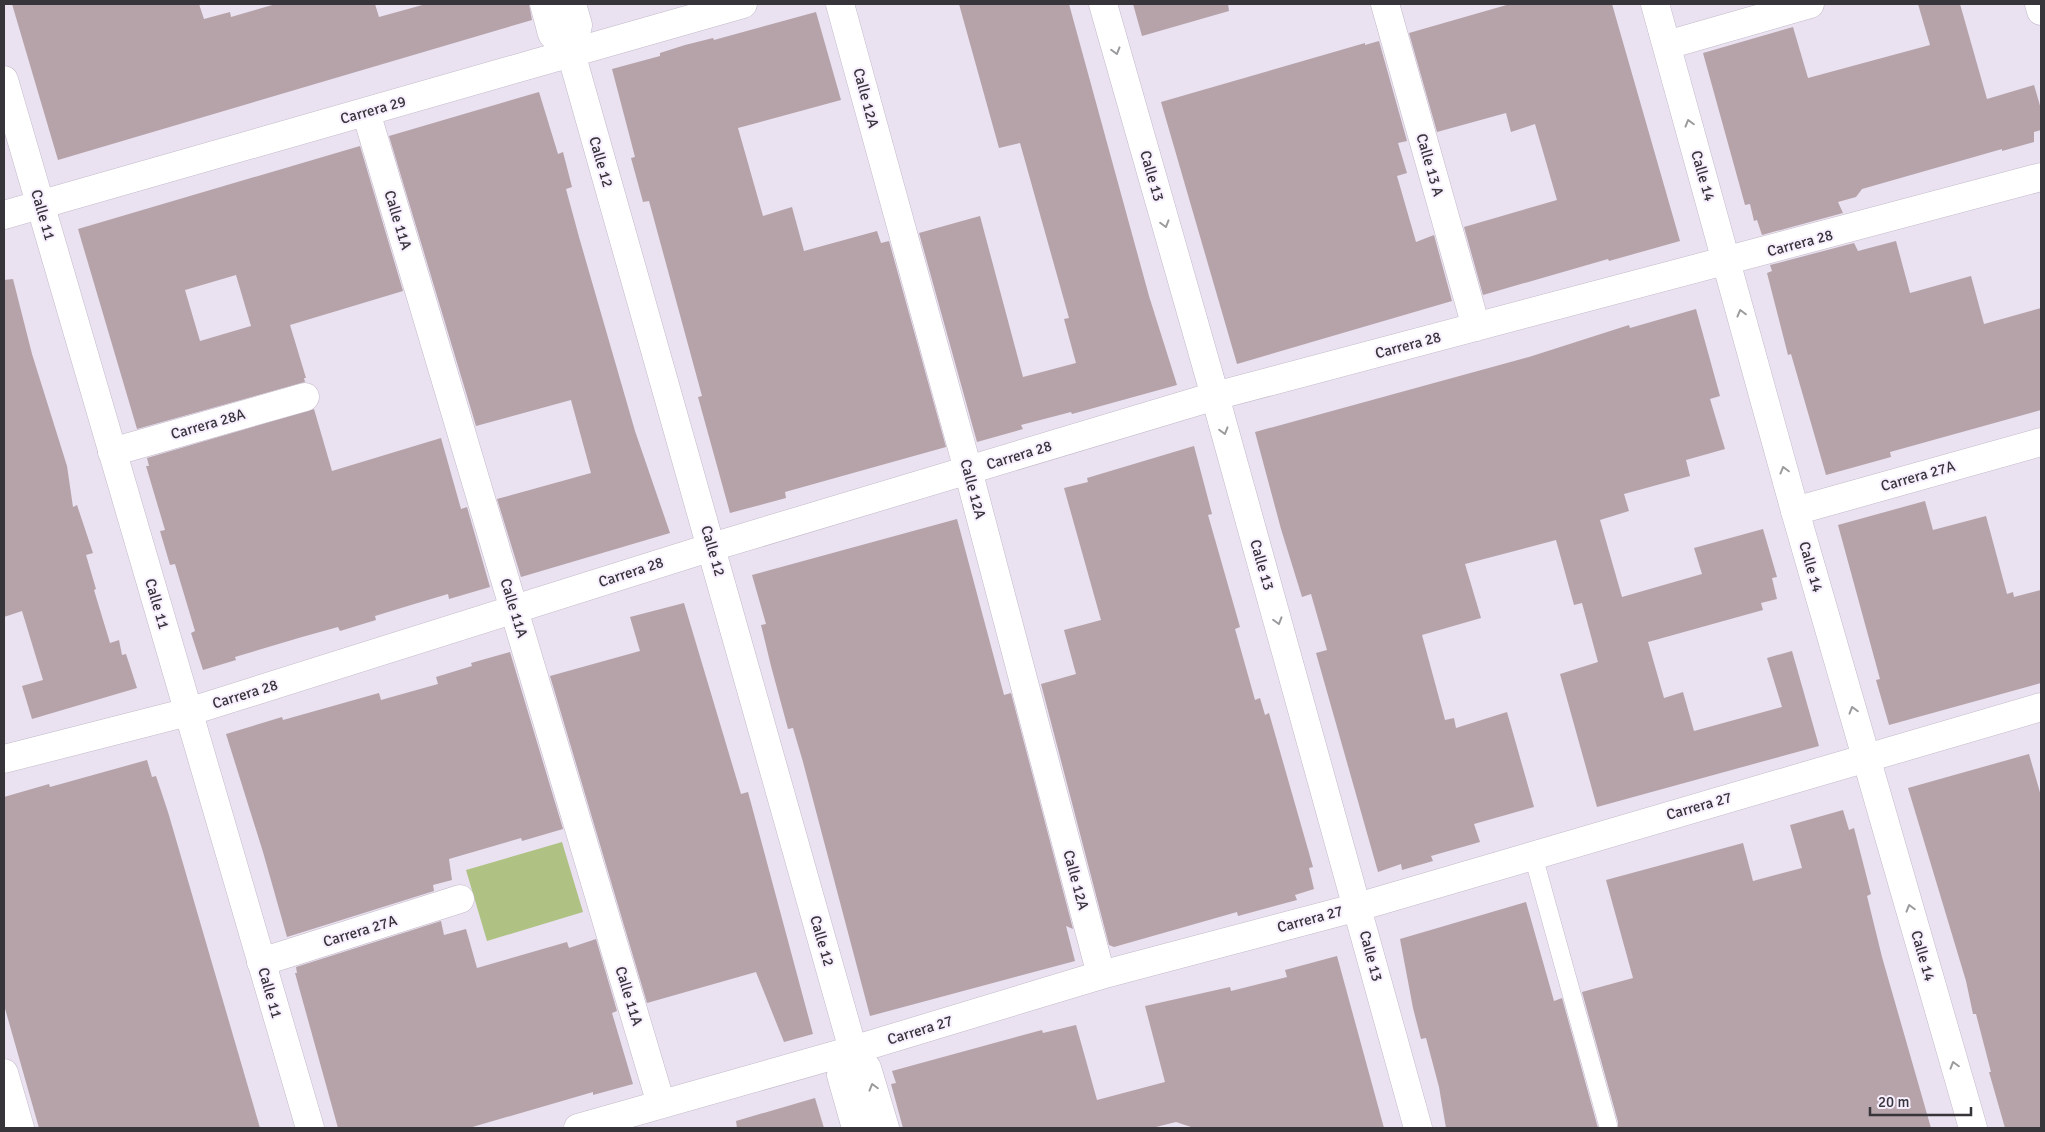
<svg xmlns="http://www.w3.org/2000/svg" width="2045" height="1132" viewBox="0 0 2045 1132" font-family="Signika,sans-serif">
	<style>
		.green { fill: #afc284 }
		.building { fill: #b5a3a9; fill-rule: evenodd }
		.lines { fill: none; stroke-linecap: round; stroke-linejoin: round }
		.service-casing { stroke: #c3bac9; stroke-width: 19 }
		.minor-casing { stroke: #c3bac9; stroke-width: 29 }
		.tertiary-casing { stroke: #c3bac9; stroke-width: 29 }
		.service { stroke: #fff; stroke-width: 18 }
		.minor { stroke: #fff; stroke-width: 28 }
		.tertiary { stroke: #fff; stroke-width: 28 }
		.oneway { stroke: #9b9a9c }
		.labels { text-anchor: middle; stroke-width: 4; stroke-linejoin: round; paint-order: stroke }
		.street-label { font-size: 15px; fill: #37343a; stroke: #f7eefe }
	</style>
	<rect width="100%" height="100%" fill="#eae1f1"/>
	<path class="green" d="M562 842 583 912 487 941 466 870Z"/>
	<path class="building" d="M12 4H199L204 19 230 12 231 17 276 4H375L379 17 426 4H529L532 20 58 160Z
		M959 4H1069L1149 296 1177 385 1072 414 1071 412 1021 425 1023 429 977 442 919 233 980 216 1023 377 1076 363 1064 319 1069 318 1020 143 999 148Z
		M1133 4H1228L1229 11 1142 36Z
		M1510 4H1612L1680 241 1609 261 1608 259 1483 295 1464 227 1557 200 1535 124 1511 132 1506 113 1437 132 1409 33Z
		M1918 4H1960L1987 99 2034 85 2041 109V130L2034 132V142L2002 151V149L1862 189 1856 197 1838 202 1843 213 1762 235 1757 220 1754 221 1750 204 1745 205 1703 53 1793 27 1808 78 1930 45Z
		M816 12 841 100 738 128 763 216 792 207 804 251 877 231 881 243 889 241 946 447 785 492 786 498 730 513 698 397 702 396 649 201 643 202 631 158 635 157 612 69 660 56V53L685 45 713 38 714 40Z
		M1379 41 1407 141 1398 143 1407 173 1397 176 1416 242 1434 235 1452 301 1237 364 1161 102 1365 43V45Z
		M539 92 558 154 563 152 572 187 566 189 579 237 635 431 670 533 521 577 497 499 591 473 571 400 476 426 389 136Z
		M360 146 403 291 290 325 306 378H304L305 382 137 429 78 229ZM236 275 251 326 200 341 185 290Z
		M1896 241 1910 293 1971 276 1984 324 2041 308V410L1890 452 1891 457 1826 475 1791 354 1788 355 1767 273 1772 271 1770 265 1854 243 1858 251Z
		M13 279 32 354 67 466 73 507 77 505 93 553 86 555 96 589 94 590 110 643 119 640 122 655 126 654 137 688 32 719 22 686 43 680 22 611 4 617V280Z
		M1696 309 1720 396 1710 399 1725 449 1686 460 1690 476 1624 494 1629 511 1600 520 1622 597 1702 574 1694 548 1763 529 1777 577 1772 578 1777 599 1761 603 1763 610 1648 642 1664 698 1683 692 1694 731 1782 707 1767 658 1792 651 1819 746 1597 807 1560 674 1598 662 1582 603 1574 605 1556 540 1465 564 1481 618 1422 635 1445 720 1454 718 1456 728 1507 712 1534 807 1474 824 1480 842 1431 856 1433 861 1402 870 1401 864 1378 872 1316 653 1327 650 1311 594 1302 597 1281 529 1255 432 1529 357 1629 325 1630 328Z
		M314 409 332 471 441 438 461 509 467 507 490 587 449 599 448 594 411 605 375 616 376 620 340 631 338 627 302 637 235 657 236 660 203 670 191 633 195 631 175 564 170 565 160 531 165 530 146 466H149L147 458Z
		M1194 446 1212 514 1208 515 1240 627 1235 629 1255 700 1260 698 1265 715 1269 713 1313 867 1309 868 1314 889 1295 895 1297 900 1238 916 1237 912 1114 947 1109 945 1041 684 1076 674 1064 630 1101 620 1064 488 1088 482 1087 478Z
		M1925 501 1933 530 1986 516 2007 594 2013 592 2014 597 2041 590V683L1889 725 1876 680 1880 679 1838 525Z
		M957 519 1004 695 1011 693 1073 929 1066 926 1075 961 870 1016 803 762 793 728 788 729 771 666 761 625 766 624 752 575Z
		M684 603 741 794 748 792 813 1034 784 1042 756 972 647 1003 550 676 640 651 630 617Z
		M510 652 563 829 522 841 521 838 449 859 452 880 433 885 434 891 287 937 263 852 226 734 282 717 283 720 379 693 381 700 438 684 436 677 472 666 471 663Z
		M2029 754 2041 796V1128H2005L1989 1072H1991L1976 1014H1973L1966 981 1908 788Z
		M147 760 152 777 156 776 168 812 260 1128H39L4 1005V797L49 784 50 787Z
		M1843 810 1849 830 1854 828 1871 894 1867 896 1882 957 1931 1128H1618V1122L1582 992 1633 978 1606 880 1743 843 1753 881 1802 868 1790 825Z
		M1526 902 1554 1001 1562 998 1598 1128H1446L1439 1087 1426 1038 1421 1039 1413 1008 1400 939Z
		M441 921 444 935 466 929 477 968 567 942 569 948 596 939 617 1011 612 1013 633 1084 593 1095V1092L469 1128H338L295 973H297L296 967Z
		M1337 956 1384 1128H1194L1176 1122 1152 1128H903L891 1084 896 1083 892 1071 1042 1030 1043 1033 1076 1025 1097 1100 1165 1082 1145 1006 1230 987 1231 991 1287 977 1285 970Z
		M815 1098 824 1128H737L736 1121Z"/>
	<g class="lines">
		<g class="service-casing">
			<path id="service" d="M1533 855 1608 1125"/>
		</g>
		<g class="minor-casing">
			<path id="minor" d="M840 4 968 470 1101 975
				M1385 4 1476 327
				M2039 4 2041 11
				M1667 45 1810 4
				M366 112 661 1104
				M4 215 571 53
				M112 452 305 397
				M1795 511 2041 442
				M4 759 188 712 712 547 1215 396 2041 177
				M261 962 460 899
				M4 1073 20 1128
				M578 1128 853 1050 1101 975 1358 907 2041 707"/>
		</g>
		<g class="tertiary-casing">
			<path id="tertiary" d="M544 4 552 34 571 53 853 1050 867 1068 885 1128
				M1103 4 1215 396 1418 1128
				M1655 4 1795 511 1973 1128
				M571 53 743 4
				M571 53 578 25 572 4
				M4 80 310 1128
				M853 1050 841 1075 856 1128"/>
		</g>
		<use href="#service" class="service"/>
		<use href="#minor" class="minor"/>
		<use href="#tertiary" class="tertiary"/>
	</g>
	<defs><path id="oneway-chevron" d="M-2-3.5L2.5 0L-2 3.5" fill="none" stroke-width="1.6" stroke-linecap="round" stroke-linejoin="round" transform="scale(1.25)"/></defs>
	<g class="oneway">
		<use href="#oneway-chevron" transform="translate(1116 51) rotate(74)"/>
		<use href="#oneway-chevron" transform="translate(1689 123) rotate(-106)"/>
		<use href="#oneway-chevron" transform="translate(1165 224) rotate(74)"/>
		<use href="#oneway-chevron" transform="translate(1741 313) rotate(-105)"/>
		<use href="#oneway-chevron" transform="translate(1224 431) rotate(74)"/>
		<use href="#oneway-chevron" transform="translate(1784 470) rotate(-105)"/>
		<use href="#oneway-chevron" transform="translate(1278 621) rotate(74)"/>
		<use href="#oneway-chevron" transform="translate(1853 710) rotate(-106)"/>
		<use href="#oneway-chevron" transform="translate(1910 908) rotate(-106)"/>
		<use href="#oneway-chevron" transform="translate(1954 1065) rotate(-106)"/>
		<use href="#oneway-chevron" transform="translate(873 1087) rotate(-106)"/>
	</g>
	<g class="labels">
		<g class="street-label">
			<text transform="translate(866 98) rotate(75)" y="5">Calle 12A</text>
			<text transform="translate(373 110) rotate(-16)" y="5">Carrera 29</text>
			<text transform="translate(601 162) rotate(74)" y="5">Calle 12</text>
			<text transform="translate(1430 165) rotate(74)" y="5">Calle 13 A</text>
			<text transform="translate(1152 176) rotate(74)" y="5">Calle 13</text>
			<text transform="translate(1703 176) rotate(74)" y="5">Calle 14</text>
			<text transform="translate(43 215) rotate(74)" y="5">Calle 11</text>
			<text transform="translate(398 220) rotate(73)" y="5">Calle 11A</text>
			<text transform="translate(1800 243) rotate(-15)" y="5">Carrera 28</text>
			<text transform="translate(1408 345) rotate(-15)" y="5">Carrera 28</text>
			<text transform="translate(208 424) rotate(-16)" y="5">Carrera 28A</text>
			<text transform="translate(1019 455) rotate(-17)" y="5">Carrera 28</text>
			<text transform="translate(1918 476) rotate(-16)" y="5">Carrera 27A</text>
			<text transform="translate(973 489) rotate(75)" y="5">Calle 12A</text>
			<text transform="translate(713 551) rotate(74)" y="5">Calle 12</text>
			<text transform="translate(1262 565) rotate(74)" y="5">Calle 13</text>
			<text transform="translate(1811 567) rotate(74)" y="5">Calle 14</text>
			<text transform="translate(631 572) rotate(-18)" y="5">Carrera 28</text>
			<text transform="translate(157 604) rotate(74)" y="5">Calle 11</text>
			<text transform="translate(514 608) rotate(73)" y="5">Calle 11A</text>
			<text transform="translate(245 694) rotate(-17)" y="5">Carrera 28</text>
			<text transform="translate(1699 806) rotate(-16)" y="5">Carrera 27</text>
			<text transform="translate(1076 880) rotate(75)" y="5">Calle 12A</text>
			<text transform="translate(1310 919) rotate(-15)" y="5">Carrera 27</text>
			<text transform="translate(360 931) rotate(-17)" y="5">Carrera 27A</text>
			<text transform="translate(822 941) rotate(74)" y="5">Calle 12</text>
			<text transform="translate(1371 956) rotate(75)" y="5">Calle 13</text>
			<text transform="translate(1923 956) rotate(74)" y="5">Calle 14</text>
			<text transform="translate(270 993) rotate(74)" y="5">Calle 11</text>
			<text transform="translate(629 996) rotate(73)" y="5">Calle 11A</text>
			<text transform="translate(920 1030) rotate(-17)" y="5">Carrera 27</text>
		</g>
	</g>
	<rect width="2045" height="1132" fill="none" stroke="#37343a" stroke-width="10"/>
	<path d="M1870 1107v8h101v-8" fill="none" stroke="#37343a" stroke-width="2.5"/>
	<text x="1878" y="1107" font-size="15" fill="#37343a" stroke="#f7eefe" stroke-width="4" paint-order="stroke">20 m</text>
</svg>
